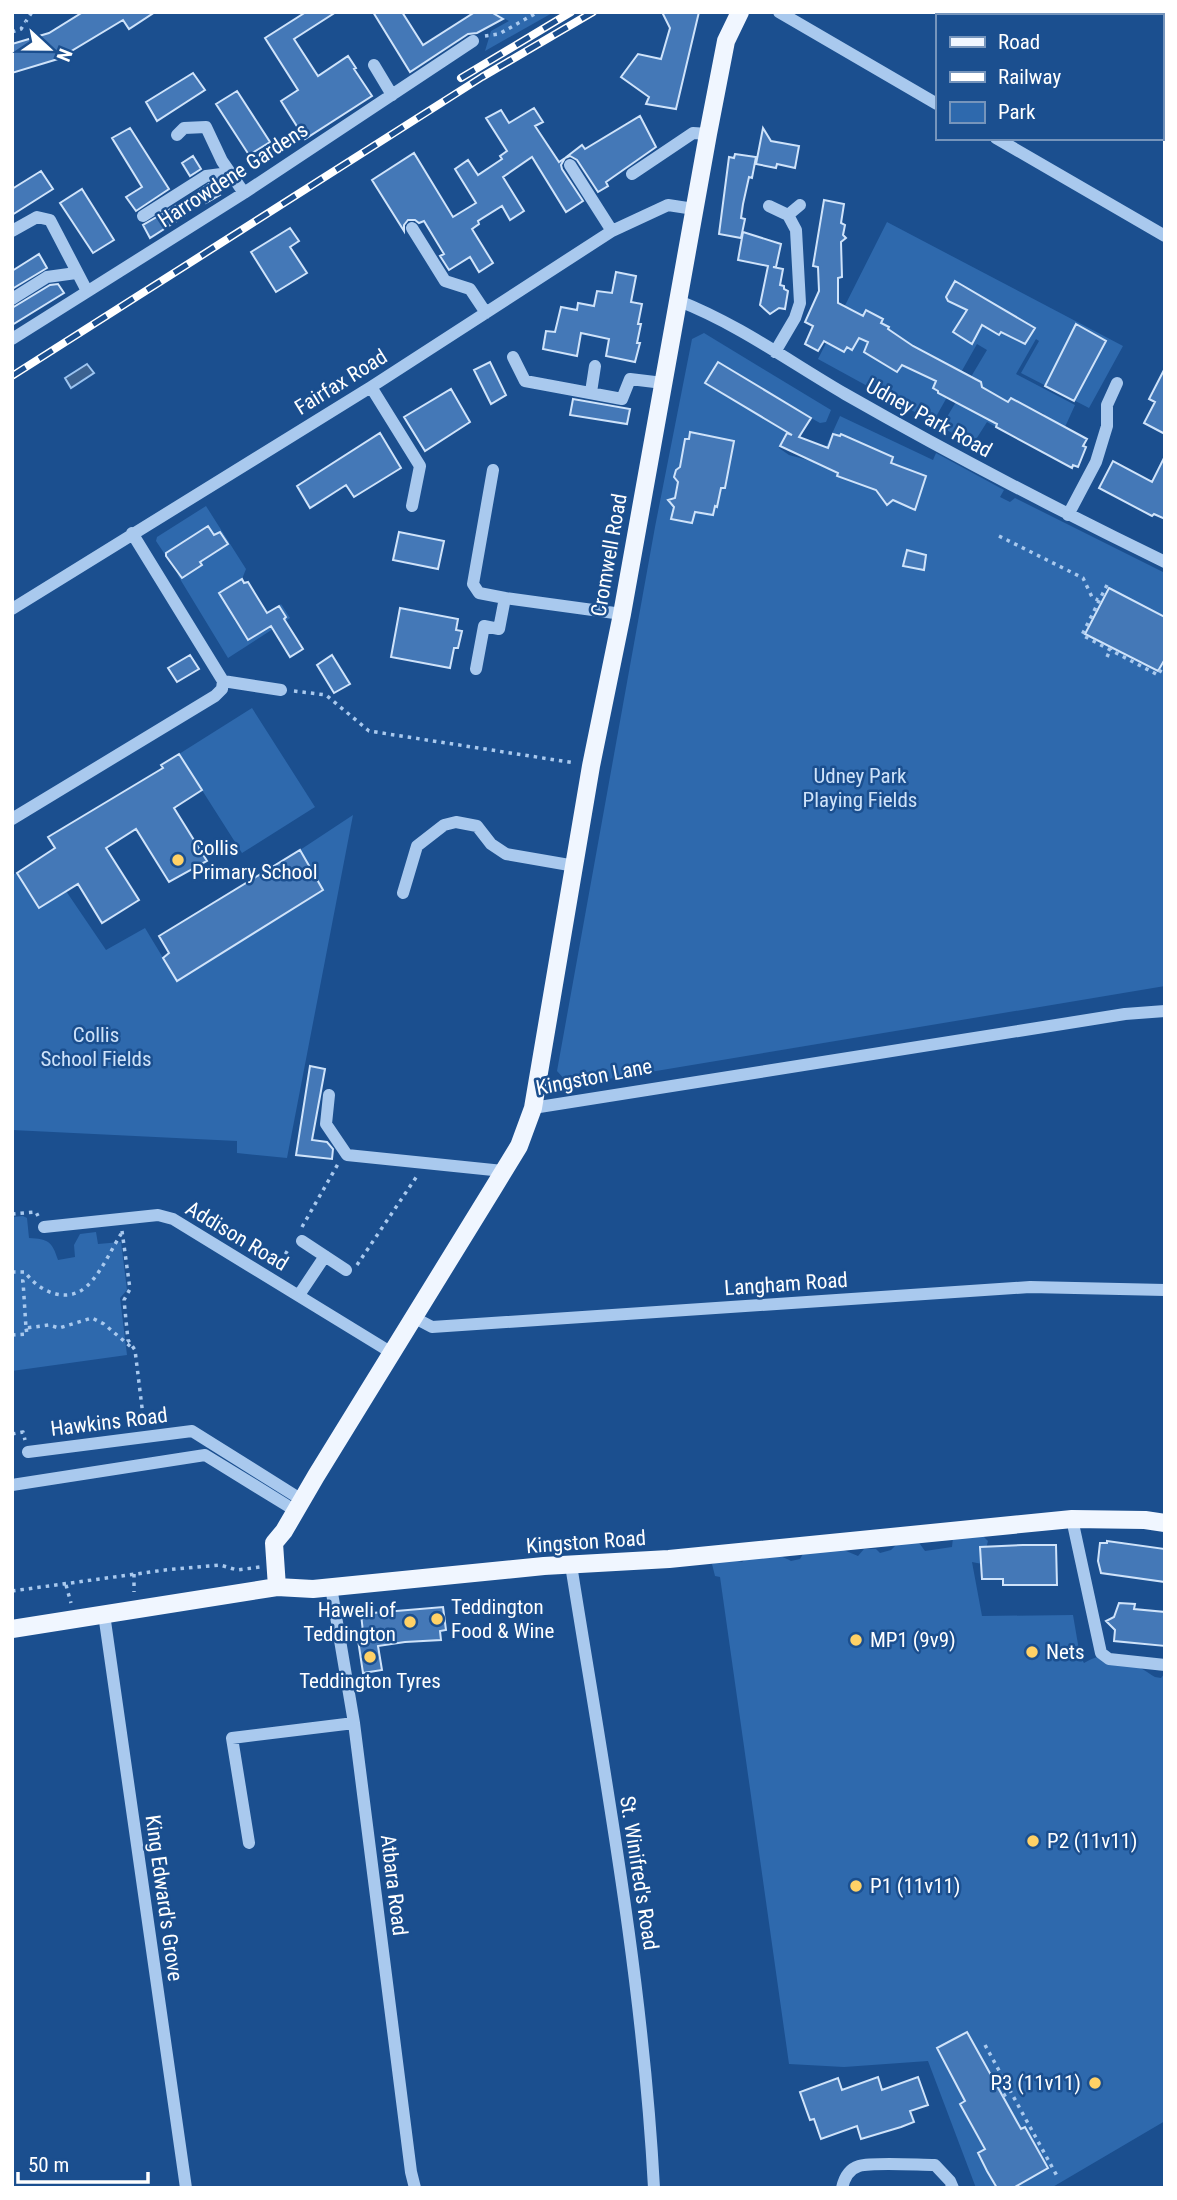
<svg xmlns="http://www.w3.org/2000/svg" width="1177" height="2200" viewBox="0 0 1177 2200" font-family="'Roboto Condensed',sans-serif">
	<style>
		.green { fill: #2e69ad; fill-rule: evenodd }
		.water { fill: #3c6290; stroke: #9cc4f0; stroke-width: 2 }
		.building { fill: #4478b7; stroke: #cfe3fa; stroke-width: 2 }
		.lines { fill: none; stroke-linecap: round; stroke-linejoin: round }
		.path { stroke: #a9c9ee; stroke-width: 3.5; stroke-dasharray: 3.5 5; stroke-linecap: butt }
		.minor { stroke: #a9c9ee; stroke-width: 12 }
		.major { stroke: #f0f6ff; stroke-width: 18 }
		.rail-casing { stroke: #fff; stroke-width: 8 }
		.rail { stroke: #1b4f8f; stroke-width: 5; stroke-dasharray: 16; stroke-linecap: butt }
		.poi-dot { fill: #ffd166; stroke: #1b4f8f; stroke-width: 2.5 }
		.labels { text-anchor: middle; stroke-width: 5; stroke-linejoin: round; paint-order: stroke }
		.street-label { font-size: 21px; fill: #fff; stroke: #1b4f8f }
		.park-label { font-size: 21px; fill: #cfe3fa; stroke: #1b4f8f }
		.poi-label { font-size: 21px; fill: #fff; stroke: #1b4f8f; text-anchor: start }
	</style>
	<rect width="100%" height="100%" fill="#1b4f8f"/>
	<path class="green" d="M491 12H554L485 51 491 31 509 21Z
		M887 222 1123 346 1089 408 1021 373 1039 341 1036 339 1016 374 1075 405 1065 427 1054 421 1045 436 1044 414 1011 398 996 427 987 422 973 444 941 427 987 350 977 344 933 422 818 359Z
		M704 333 831 410 826 422 820 423 800 412 779 448 789 455 815 462 826 447 840 416 933 460 936 453 1004 490 1000 497 1010 502 1015 498 1165 573V986L578 1084 567 1082 557 1071 655 527 692 339Z
		M206 506 246 569 242 579 219 593 230 612 238 608 242 615 234 620 248 640 286 617 279 606 281 604 290 618 228 658 177 574 182 578 202 564 187 541 166 556 156 541 157 537ZM208 526 214 535 220 532 228 544 204 559 190 537Z
		M252 708 315 807 242 853 179 754Z
		M353 815 287 1158 237 1153V1141L12 1130V875L17 873 39 908 66 891 106 950 145 928 177 981 323 890 300 850Z
		M23 1216 27 1218 29 1238C48 1239 52 1241 58 1260L75 1257 74 1245 80 1234 96 1232 98 1244 121 1242 127 1290 120 1298 127 1355 12 1371V1217Z
		M981 1534 988 1541 982 1564 972 1562 982 1616 1073 1615 1080 1656 1084 1663C1116 1645 1128 1661 1155 1677L1161 1678 1165 1673V2121L1051 2188H976L928 2061 844 2067 789 2064 720 1577 715 1576 712 1564 728 1558 742 1562C755 1550 778 1553 791 1561L800 1559 803 1554 839 1548 858 1556 864 1549H876L880 1553 891 1550 898 1543 917 1540 925 1551 952 1547 953 1537Z"/>
	<path class="water" d="M87 364 94 373 71 388 65 378Z"/>
	<path class="building" d="M83 12H155L129 29 123 20 58 59 12 73V44L49 33Z
		M306 12H336L294 39 318 76 348 56 356 68 354 69 372 96 305 139 281 101 298 90 265 38Z
		M373 12H402L423 45 475 12H491L503 19 477 33 468 34 410 72Z
		M662 12H699L676 109 646 104 649 97 621 77 638 54 661 59 670 28Z
		M193 73 205 90 157 121 146 102Z
		M237 91 270 142 249 155 216 104Z
		M534 108 543 122 535 126 559 162 565 158 561 165 562 169 583 201 566 212 532 157 503 177 524 211 510 220 502 206 478 221 479 224 472 229 493 263 479 272 470 257 449 270 440 256 444 254 424 221 419 223 415 220H408L404 225V231L372 180 414 153 453 217 476 203 455 169 468 160 478 175 502 159 500 156 507 151 486 118 501 110 509 123Z
		M640 116 656 147 606 182 608 186 598 192 577 160 570 156 565 158 582 145 585 149Z
		M130 128 169 189 136 211 126 197 142 187 112 138Z
		M763 128 771 141 799 146 795 168 777 164 776 168 756 164Z
		M735 154 756 157 752 178 749 177 743 204 741 218 745 219 741 238 719 234 729 157 734 158Z
		M193 156 201 169 190 176 182 163Z
		M41 171 53 189 12 215V189Z
		M209 184H213L220 195 206 203 199 191Z
		M82 189 114 240 93 253 60 203Z
		M824 200 844 204 841 223 845 225 843 235 846 238 841 242 842 277 838 278V303L863 316 866 310 883 319 881 323 889 327 888 329 913 346 981 382 982 387 1008 402 1011 398 1087 439 1083 446 1086 447 1078 467 1073 465 1072 468 996 427 997 424 938 393V391L933 388 936 381 902 365 897 372 864 352 868 342 859 338 852 350 847 347 844 352 824 341 818 351 805 344 813 326 805 322 819 291 818 267 813 266Z
		M179 204 186 215 150 238 143 225Z
		M290 228 299 241 290 247 307 273 276 292 251 252Z
		M743 232 781 244 776 267H773L783 269 780 285 784 286V289L788 291 785 309 779 308 770 314 760 305 768 266 738 260Z
		M39 254 47 268 12 289V271Z
		M616 272 636 276 631 302 642 304 638 324H641L637 343H640L635 362 606 356 609 339 581 333 577 356 543 349 546 331 555 332 561 307 577 310 578 303 594 306 597 291 612 293Z
		M955 281 1035 328 1025 344 1001 332 999 335 982 325 972 344 953 332 967 310 948 301 946 297Z
		M58 284 64 293 12 325V308L50 285Z
		M1076 324 1106 341 1074 401 1045 386Z
		M490 362 506 395 491 404 474 370Z
		M718 362 811 418 799 437 828 448 833 434 840 436 841 434 893 457 891 463 926 476 915 510 893 500 887 505 876 490 837 476 838 473 780 446 787 433 792 435 705 383Z
		M1165 368V434L1144 423 1155 402 1149 399Z
		M451 389 470 422 425 451 404 417Z
		M573 399 630 409 627 424 570 415Z
		M690 432 734 441 725 488H721L717 507 715 506 713 515 695 512 692 523 671 519 674 507 668 500 675 498 678 482 674 477 676 470 680 467 685 439H689Z
		M380 433 401 468 354 497 346 485 310 508 297 486Z
		M1165 456V519L1154 514 1152 516 1099 488 1113 461 1152 482Z
		M208 526 214 535 220 532 228 544 200 562 202 565 182 578 166 556V553Z
		M399 532 444 541 438 569 393 560Z
		M907 550 926 555 924 570 903 566Z
		M242 579 244 583 248 582 267 613 279 606 286 617 284 619 303 649 290 657 271 626 248 640 219 593Z
		M1109 588 1165 617V659L1158 671 1085 634Z
		M400 608 458 619 456 630 462 631 458 648H454L450 668 391 657Z
		M190 655 199 669 177 682 168 668Z
		M332 655 350 684 334 693 317 665Z
		M179 754 202 790 174 808 207 861 169 882 136 829 106 848 139 900 102 923 78 884 39 908 17 873 55 848 48 837 163 768 161 765Z
		M300 850 323 890 177 981 163 958 169 953 159 936Z
		M310 1066 325 1069 312 1140 327 1142 333 1149 332 1159 296 1155Z
		M1107 1541 1165 1549V1582L1101 1573 1098 1561 1100 1543H1107Z
		M1023 1545H1056L1057 1585H1003V1579H982L980 1547Z
		M1119 1603 1135 1604 1134 1609 1165 1612V1646L1114 1641 1115 1630 1106 1621 1114 1617Z
		M443 1607 446 1630 440 1631 441 1640 405 1642 378 1646 382 1670 363 1673 358 1640 363 1632 361 1614Z
		M967 2032 1021 2129 1025 2127 1048 2168 1013 2188H997L987 2171 978 2153 985 2149 960 2104 965 2101 937 2048Z
		M878 2077 882 2090 918 2077 928 2105 910 2111 914 2122 901 2127 861 2139 857 2126 821 2139 814 2119 810 2120 800 2092 838 2078 842 2090Z"/>
	<g class="lines">
		<path class="path" d="M12 32 21 29 32 12
			M485 36 499 34 538 12
			M999 536 1083 578 1092 597 1098 600
			M1107 585 1082 635 1158 675 1165 663
			M1107 657 1111 648
			M294 691 326 695 369 731 575 763
			M12 1214 36 1212 38 1216
			M302 1227 338 1164
			M122 1231 130 1289 124 1300 128 1340 135 1350 144 1424
			M357 1265 417 1176
			M277 1269 289 1248
			M12 1272H25C38 1291 67 1305 87 1286 101 1273 111 1250 121 1234
			M21 1281H23L26 1328 49 1325 59 1328 92 1318 104 1324 131 1347
			M12 1335 27 1334 26 1328
			M12 1434 23 1432 25 1440
			M134 1574V1592
			M66 1585 71 1603
			M12 1591 165 1570 220 1565 237 1570 260 1567
			M985 2045 1057 2176
			M1003 2096 1011 2091"/>
		<path class="minor" d="M779 12 937 104
			M374 65 392 95
			M177 135 184 128 206 127 222 161 244 193
			M996 138 1165 236
			M570 165 612 231
			M632 174 693 133 708 134
			M769 206 788 215
			M143 216 206 176 229 173
			M412 228 445 281 470 289 486 313
			M12 231 37 217 50 220 87 291
			M12 299 47 277 76 273
			M679 301C738 324 790 362 845 394 950 454 1056 509 1165 562
			M12 339 244 193 473 41
			M775 352 795 318 800 303 796 230 788 215 800 205
			M513 357 525 381 622 399 630 379 663 383
			M371 387 420 466 412 506
			M591 392 595 366
			M493 470 473 584 479 593 505 598
			M1068 515 1096 462 1107 426V405L1117 383
			M132 533 223 681 281 690
			M12 609 371 387 612 231 668 205 694 209
			M476 669 484 626 499 629 505 598 622 614
			M12 819 215 696 222 689 223 681
			M403 893 417 846 444 825 456 822 477 826 491 844 506 854 575 866
			M329 1095 326 1124 347 1155 503 1171
			M533 1108 1125 1014 1165 1011
			M44 1227 158 1215 173 1219 392 1353
			M302 1241 346 1270
			M299 1295 325 1256
			M413 1317 432 1327 1030 1287 1165 1290
			M28 1452 192 1431 302 1500
			M12 1485 205 1455 296 1511
			M1072 1519 1101 1653 1109 1659 1165 1665
			M571 1565C604 1772 643 1979 654 2188
			M331 1587 354 1723 411 2172 415 2188
			M104 1614 186 2188
			M249 1843 232 1738 354 1723
			M842 2188C844 2179 849 2169 859 2166 873 2162 918 2165 935 2165L950 2181 953 2188"/>
		<path class="major" d="M277 1587 274 1543 284 1531 316 1476 494 1187 519 1146 533 1108 591 766 622 614 708 134 726 41 740 12
			M12 1629 277 1587 313 1589 544 1566 669 1559 1072 1519 1145 1520 1165 1523"/>
		<g class="rail-casing">
			<path id="rail" d="M461 78 571 12
				M12 376 482 77 593 12"/>
		</g>
		<use href="#rail" class="rail"/>
	</g>
	<g class="poi-dot">
		<circle cx="178" cy="860" r="7"/>
		<circle cx="437" cy="1619" r="7"/>
		<circle cx="410" cy="1622" r="7"/>
		<circle cx="856" cy="1640" r="7"/>
		<circle cx="1032" cy="1652" r="7"/>
		<circle cx="370" cy="1657" r="7"/>
		<circle cx="1033" cy="1841" r="7"/>
		<circle cx="856" cy="1886" r="7"/>
		<circle cx="1095" cy="2083" r="7"/>
	</g>
	<g class="labels">
		<g class="street-label">
			<text transform="translate(233 175) rotate(-33)" y="7">Harrowdene Gardens</text>
			<text transform="translate(341 382) rotate(-32)" y="7">Fairfax Road</text>
			<text transform="translate(929 418) rotate(29)" y="7">Udney Park Road</text>
			<text transform="translate(609 555) rotate(-80)" y="7">Cromwell Road</text>
			<text transform="translate(594 1077) rotate(-11)" y="7">Kingston Lane</text>
			<text transform="translate(237 1236) rotate(31)" y="7">Addison Road</text>
			<text transform="translate(786 1284) rotate(-4)" y="7">Langham Road</text>
			<text transform="translate(109 1422) rotate(-7)" y="7">Hawkins Road</text>
			<text transform="translate(586 1542) rotate(-4)" y="7">Kingston Road</text>
			<text transform="translate(639 1873) rotate(81)" y="7">St. Winifred's Road</text>
			<text transform="translate(394 1885) rotate(83)" y="7">Atbara Road</text>
			<text transform="translate(164 1898) rotate(82)" y="7">King Edward's Grove</text>
		</g>
		<g class="park-label">
			<text x="860" y="783">Udney Park<tspan x="860" dy="24">Playing Fields</tspan></text>
			<text x="96" y="1042">Collis<tspan x="96" dy="24">School Fields</tspan></text>
		</g>
		<g class="poi-label">
			<text x="192" y="855">Collis<tspan x="192" dy="24">Primary School</tspan></text>
			<text x="451" y="1614">Teddington<tspan x="451" dy="24">Food &amp; Wine</tspan></text>
			<text x="396" y="1617" text-anchor="end">Haweli of<tspan x="396" dy="24">Teddington</tspan></text>
			<text x="870" y="1647">MP1 (9v9)</text>
			<text x="1046" y="1659">Nets</text>
			<text x="370" y="1688" text-anchor="middle">Teddington Tyres</text>
			<text x="1047" y="1848">P2 (11v11)</text>
			<text x="870" y="1893">P1 (11v11)</text>
			<text x="1081" y="2090" text-anchor="end">P3 (11v11)</text>
		</g>
	</g>
	<rect width="1177" height="2200" fill="none" stroke="#ffffff" stroke-width="28"/>
	<rect x="936" y="14" width="228" height="126" fill="#1b4f8f" stroke="#7695bc" stroke-width="2"/>
	<rect x="950" y="37" width="35" height="10" fill="#f0f6ff" stroke="#7695bc" stroke-width="2"/>
	<text x="998" y="49" font-size="21" fill="#ffffff">Road</text>
	<rect x="950" y="72" width="35" height="10" fill="#ffffff" stroke="#7695bc" stroke-width="2"/>
	<text x="998" y="84" font-size="21" fill="#ffffff">Railway</text>
	<rect x="950" y="102" width="35" height="21" fill="#2e69ad" stroke="#7695bc" stroke-width="2"/>
	<text x="998" y="119" font-size="21" fill="#ffffff">Park</text>
	<g transform="translate(49 49) rotate(112)" stroke="#1b4f8f" stroke-width="5" paint-order="stroke">
	<path d="M0-5L12 26L0 18L-12 26Z" fill="#ffffff"/>
	<text y="-10" font-size="19" font-weight="bold" text-anchor="middle" fill="#ffffff">N</text>
	</g>
	<path d="M18 2172v10h130v-10" fill="none" stroke="#ffffff" stroke-width="3.5"/>
	<text x="28" y="2172" font-size="21" fill="#ffffff" stroke="#1b4f8f" stroke-width="5" paint-order="stroke">50 m</text>
</svg>
